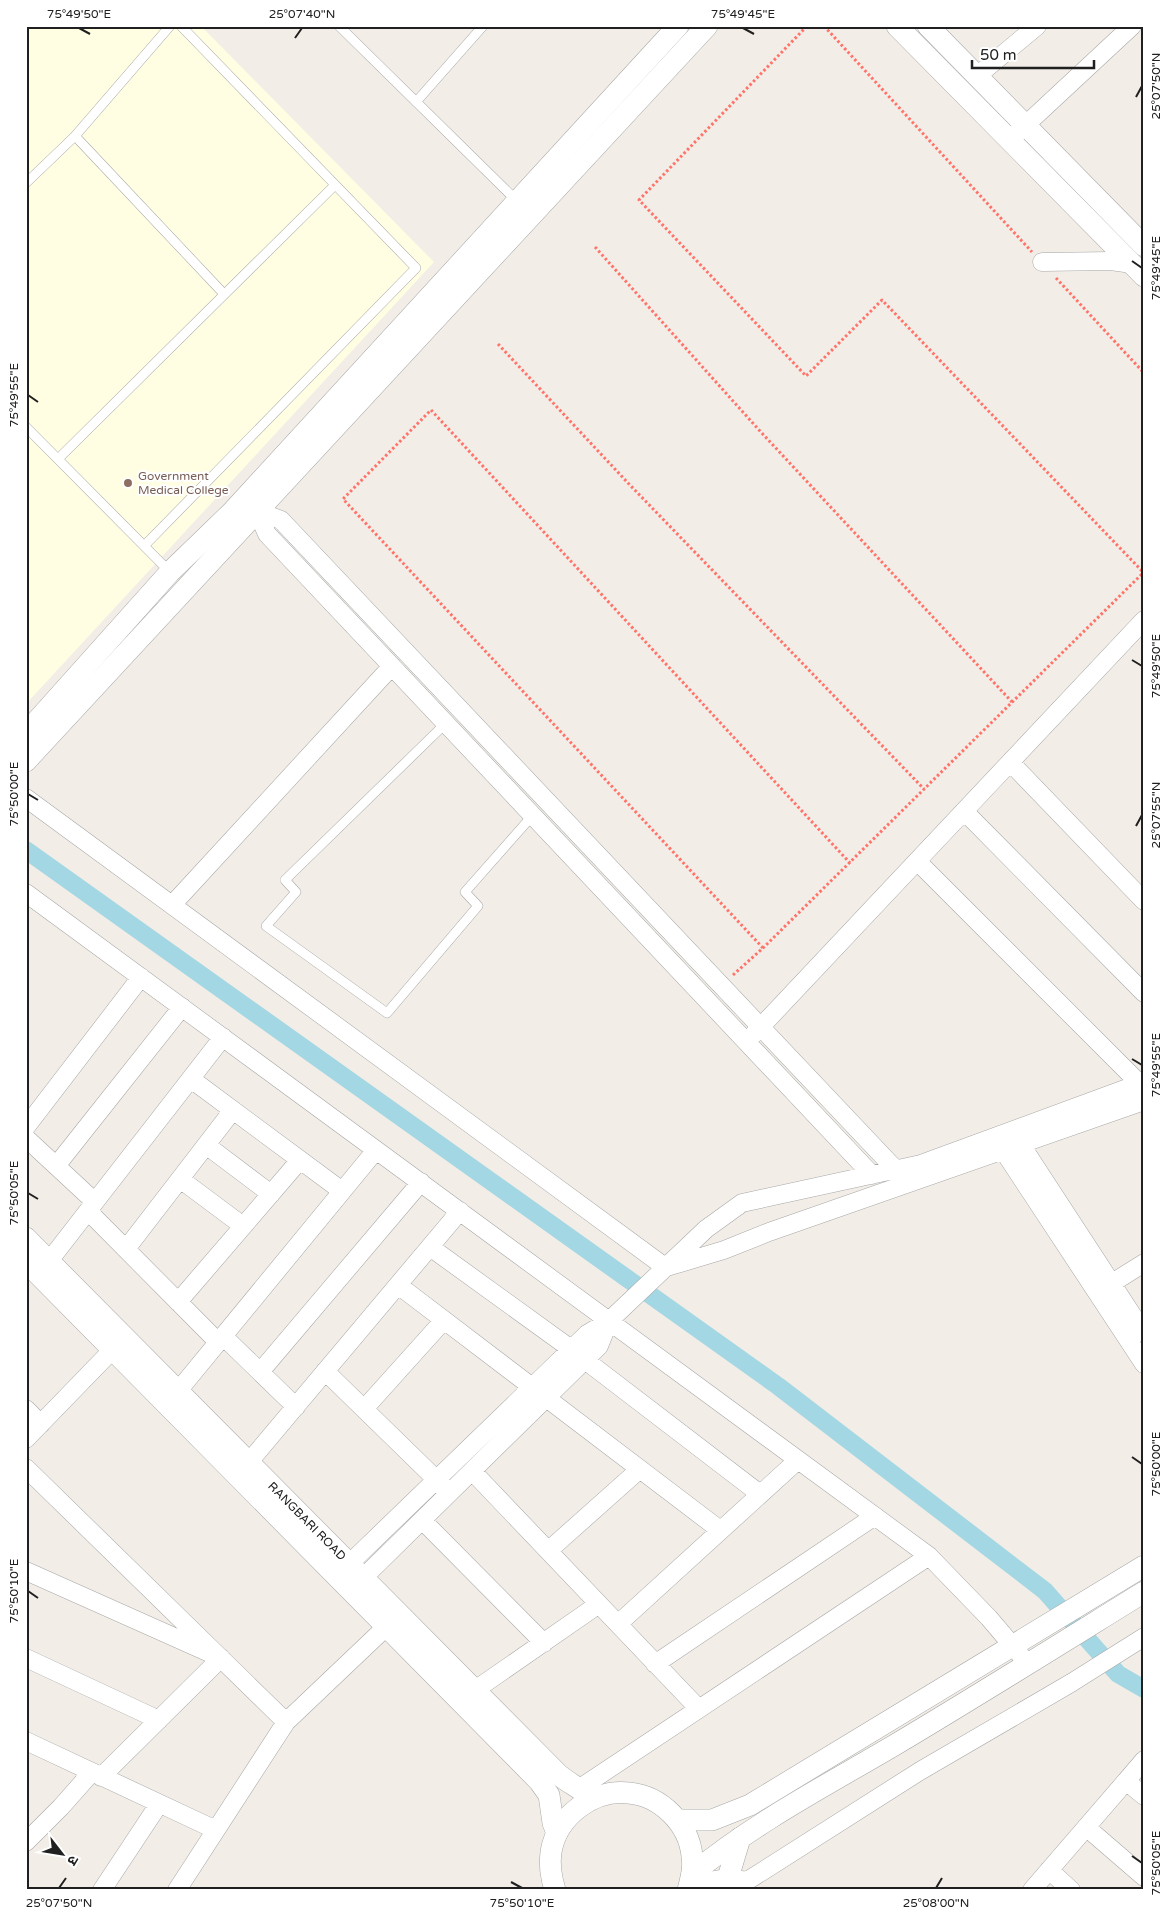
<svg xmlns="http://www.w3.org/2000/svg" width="1170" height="1916" viewBox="0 0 1170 1916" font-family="'Varela Round','Noto Sans Devanagari',sans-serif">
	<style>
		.education { fill: #fffee2 }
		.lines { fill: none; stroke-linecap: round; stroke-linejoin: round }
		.canal { stroke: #a3d7e3; stroke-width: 18 }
		.service-casing { stroke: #a7a7a7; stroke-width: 10 }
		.minor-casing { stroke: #a7a7a7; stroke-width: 19 }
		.tertiary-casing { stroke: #a7a7a7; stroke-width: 22 }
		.path { stroke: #ff736a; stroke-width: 3; stroke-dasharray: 2.5 2.5; stroke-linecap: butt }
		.service { stroke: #fff; stroke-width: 9 }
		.minor { stroke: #fff; stroke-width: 18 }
		.tertiary { stroke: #fff; stroke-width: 21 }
		.ticks { fill: none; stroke: #202020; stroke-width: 2 }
		.education-dot { fill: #8d6e63; stroke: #fff; stroke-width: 2 }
		.labels { text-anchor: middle; stroke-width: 4; stroke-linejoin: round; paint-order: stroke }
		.education-label { font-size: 12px; fill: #785e54; stroke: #fff; text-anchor: start }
		.street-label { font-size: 12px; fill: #202020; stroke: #fff }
		.neatline { fill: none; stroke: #202020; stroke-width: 2 }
		.ticks-label { font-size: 12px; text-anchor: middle; fill: #202020 }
	</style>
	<rect width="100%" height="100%" fill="#f2ede6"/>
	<path class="education" d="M26 26H201L434 262 26 704Z"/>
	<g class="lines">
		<path class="canal" d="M26 850 778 1386 1045 1591 1118 1674 1144 1689"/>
		<g class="service-casing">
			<path id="service" d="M339 26 517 201
				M416 102 483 26
				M75 136 224 294
				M26 183 75 136 170 26
				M26 427 170 572
				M58 459 335 185
				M144 546 416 268 181 26
				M446 723 285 880 296 892 266 926 387 1013 478 906 465 892 533 815"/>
		</g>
		<g class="minor-casing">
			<path id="minor" d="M977 76 1037 26
				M1017 133 1132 26
				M1042 262 1111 261 1132 264
				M257 511 281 520 896 1170
				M257 511 267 534 872 1175
				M1010 762 1144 901
				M26 798 665 1267
				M964 811 1144 993
				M917 861 1144 1088
				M26 893 929 1556 989 1618 1028 1664
				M172 905 392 666
				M754 1034 1144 620
				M191 1079 342 1191
				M26 1127 141 977
				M1016 1137 1144 1333
				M26 1138 95 1202
				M997 1141 1144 1364
				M206 1145 271 1194
				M56 1166 182 1007
				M180 1179 243 1226
				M88 1211 218 1342
				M430 1247 571 1349
				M126 1249 233 1110
				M49 1261 223 1037
				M667 1267 724 1250 769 1232 1144 1101
				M398 1285 720 1530
				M1101 1290 1144 1263
				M178 1302 300 1160
				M223 1336 296 1407
				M585 1360 760 1494
				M325 1371 445 1488
				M260 1372 421 1182
				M178 1391 376 1150
				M26 1409 41 1424
				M364 1409 444 1320
				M26 1439 121 1341
				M249 1462 460 1211
				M26 1468 286 1722
				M472 1471 699 1709
				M422 1520 544 1643
				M548 1551 640 1469
				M349 1564 587 1334 609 1321 706 1229 742 1203 921 1164 1144 1082
				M26 1571 221 1658 101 1777
				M363 1578 599 1346 609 1321
				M618 1624 798 1460
				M26 1658 159 1720
				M655 1664 875 1516
				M475 1690 599 1604
				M26 1741 216 1830
				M1126 1781 1144 1760
				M580 1788 929 1556
				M1086 1827 1144 1877
				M26 1842 61 1807 92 1772
				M1049 1870 1071 1890
				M690 1884 728 1878 747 1881 920 1771 1071 1683 1144 1637
				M102 1890 159 1804
				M177 1890 286 1722 386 1627
				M1032 1890 1126 1781 1144 1796"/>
		</g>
		<g class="tertiary-casing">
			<g id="tertiary">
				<path d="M897 26 1144 276"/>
				<path d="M928 26 1144 246"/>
				<path d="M26 733 170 572 232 512 678 26"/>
				<path d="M26 761 707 26"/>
				<path id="s1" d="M26 1238 559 1775C570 1784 582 1789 592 1799"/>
				<path d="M26 1262 539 1781 549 1795 553 1823 557 1833"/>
				<path d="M678 1820H712L750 1805 1144 1566"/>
				<path d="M692 1874C754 1823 825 1786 893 1746 977 1696 1060 1644 1144 1592"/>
				<path d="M555 1890C551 1877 549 1865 551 1852 557 1816 593 1789 629 1793 661 1796 689 1824 692 1856 694 1868 691 1878 688 1890"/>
				<path d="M727 1890 728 1878 740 1838"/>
			</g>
		</g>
		<path class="path" d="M807 26 639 200 806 376 882 300 1143 572
			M824 26 1032 252
			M595 247 759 430 1012 702
			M1056 278 1144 373
			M498 344 628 483 924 789
			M763 948 343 499 431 410 850 863
			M733 975 763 948 1143 573"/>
		<use href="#service" class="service"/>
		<use href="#minor" class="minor"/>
		<use href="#tertiary" class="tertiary"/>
	</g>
	<path class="ticks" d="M79 28 90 34M743 28 754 34M295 38 302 28M1136 97 1142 86M1132 261 1142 268M28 395 38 402M1132 660 1142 666M28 794 38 800M1136 826 1142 815M1132 1059 1142 1065M28 1193 38 1199M1132 1457 1142 1464M28 1591 38 1598M1132 1856 1142 1863M511 1882 522 1888M59 1888 66 1878M936 1888 942 1878"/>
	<circle class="education-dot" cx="128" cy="483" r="5"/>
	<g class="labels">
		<g class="education-label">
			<text x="138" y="480">Government<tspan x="138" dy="14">Medical College</tspan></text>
		</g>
		<g class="street-label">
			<text dy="4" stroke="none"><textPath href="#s1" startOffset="399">RANGBARI ROAD</textPath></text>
		</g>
	</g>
	<rect width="1170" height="1916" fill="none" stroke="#ffffff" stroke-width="55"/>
	<g transform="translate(62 1854) rotate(121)" stroke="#ffffff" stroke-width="4" paint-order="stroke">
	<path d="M0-4L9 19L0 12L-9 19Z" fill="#202020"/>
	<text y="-8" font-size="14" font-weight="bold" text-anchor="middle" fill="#202020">उ</text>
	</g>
	<path d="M972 60v8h122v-8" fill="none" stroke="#202020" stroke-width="2.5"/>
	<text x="980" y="60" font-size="15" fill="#202020" stroke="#ffffff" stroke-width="4" paint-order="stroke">50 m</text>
	<rect x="28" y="28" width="1114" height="1860" class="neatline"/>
	<g class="ticks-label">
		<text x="79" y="18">75°49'50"E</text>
		<text x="302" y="18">25°07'40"N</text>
		<text x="743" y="18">75°49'45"E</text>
		<text transform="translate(1156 86) rotate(-90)" y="4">25°07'50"N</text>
		<text transform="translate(1156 268) rotate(-90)" y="4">75°49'45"E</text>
		<text transform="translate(14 395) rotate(-90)" y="4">75°49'55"E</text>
		<text transform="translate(1156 666) rotate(-90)" y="4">75°49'50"E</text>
		<text transform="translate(14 794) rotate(-90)" y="4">75°50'00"E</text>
		<text transform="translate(1156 815) rotate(-90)" y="4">25°07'55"N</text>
		<text transform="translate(1156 1065) rotate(-90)" y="4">75°49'55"E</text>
		<text transform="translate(14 1193) rotate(-90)" y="4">75°50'05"E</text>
		<text transform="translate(1156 1464) rotate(-90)" y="4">75°50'00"E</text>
		<text transform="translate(14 1591) rotate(-90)" y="4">75°50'10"E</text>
		<text transform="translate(1156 1863) rotate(-90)" y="4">75°50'05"E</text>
		<text x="59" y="1907">25°07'50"N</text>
		<text x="522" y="1907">75°50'10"E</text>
		<text x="936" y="1907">25°08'00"N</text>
	</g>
</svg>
